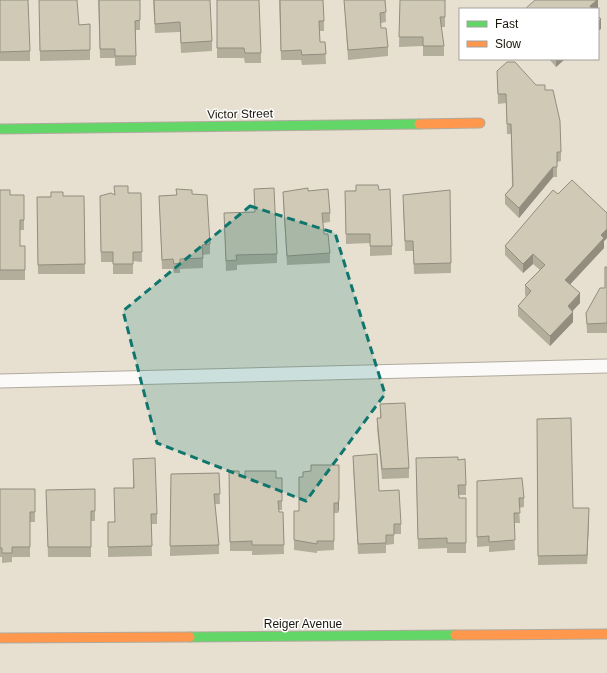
<svg xmlns="http://www.w3.org/2000/svg" width="607" height="673" viewBox="0 0 607 673" font-family="Helvetica,sans-serif">
	<style>
		.lines { fill: none; stroke-linecap: round; stroke-linejoin: round }
		.lane-casing { stroke: #b0aa9e; stroke-width: 15 }
		.fast-casing { stroke: #b0aa9e; stroke-width: 11 }
		.slow-casing { stroke: #b0aa9e; stroke-width: 11 }
		.lane { stroke: #fbfaf8; stroke-width: 13 }
		.fast { stroke: #63d668; stroke-width: 9 }
		.slow { stroke: #ff974d; stroke-width: 9 }
		.wall { fill: #b3ad9c }
		.shaded-wall { fill: #928d7f }
		.building { fill: #d0c9b5; stroke: #928d7f }
		.marked { fill: #0f766e; fill-opacity: 0.2; stroke: #0f766e; stroke-width: 3; stroke-dasharray: 8 5; stroke-linejoin: round }
		.labels { text-anchor: middle; stroke-width: 3; stroke-linejoin: round; paint-order: stroke }
		.street-label { font-size: 12px; fill: #19150b; stroke: #fff }
	</style>
	<rect width="100%" height="100%" fill="#e7e0d1"/>
	<g class="lines">
		<g class="lane-casing">
			<path id="lane" d="M0 381 607 366"/>
		</g>
		<g class="fast-casing">
			<path id="fast" d="M0 129 419 124
				M190 637 455 635"/>
		</g>
		<g class="slow-casing">
			<path id="slow" d="M419 124 480 123
				M455 635 607 634
				M0 638 190 637"/>
		</g>
		<use href="#lane" class="lane"/>
		<use href="#fast" class="fast"/>
		<use href="#slow" class="slow"/>
	</g>
	<path class="wall" d="M0 0 30 51V61H0Z
		M39 0 79 25 90 24V60L40 61Z
		M98 0H140V30H136V65L115 66V58H100Z
		M153 0 212 41V51L181 53 180 32 155 33Z
		M217 0 261 53V63H245L244 58H217Z
		M279 0 324 21V31H319L320 42H325L326 64 302 65 301 60H281Z
		M344 0H385L386 22 381 23V28L388 47V56L348 60Z
		M400 0H445V27H441L444 46V56H423V46L399 47Z
		M549 59H565L556 67Z
		M497 71 536 85 545 90 561 152V161L557 162V177H553L519 218 505 204V195L512 186 511 134H507L506 103 498 104Z
		M254 189 277 254V263L237 265V270L226 271 224 213 255 212Z
		M0 190 10 195H24V230H20V246H25V280H0Z
		M379 190 392 246V255L370 256V243L346 244 345 191Z
		M308 191 330 213V222L323 223 324 234 330 253V263L287 265 283 202V192Z
		M128 193H141L142 262 133 261V274H113V262H101L100 196 114 195Z
		M192 194 210 244V254L203 255V268L180 269V273H174L173 269H162L159 196Z
		M558 194 607 213V238L604 241V248L570 284 580 303 572 311 573 322 550 346 518 316V306L527 297 525 295V285L540 270 533 264 523 273 505 255V246Z
		M84 196 85 274H38L37 197Z
		M403 205 451 263V273L414 274 413 251H405Z
		M605 267H607V333H587L586 313 605 288Z
		M380 404 409 468V478L382 479 377 428V418H380Z
		M537 419 573 508 589 517 587 564 538 565Z
		M353 456 379 491 401 524V534H394V544L386 545V553L358 554 353 465Z
		M133 459 157 514V524H151L152 556 108 557V522H114L133 488Z
		M458 460 466 485V495H459V498H466V553H447V548L418 549 416 468Z
		M339 465V509L338 513H334V550L317 551V553L294 550V511H299L303 477 311 471Z
		M229 471 239 477H245V471L276 478H282V510H278L279 512H283L284 554 252 555V551H230Z
		M219 473 220 504H215L219 545V554L170 556 171 474Z
		M477 481 524 498V507L519 508 520 523H514L515 550 489 552V546L477 547Z
		M0 489H35V522H30V557H12V562L2 563V557H0Z
		M95 489V521H91V557H48L46 490Z"/>
	<path class="shaded-wall" d="M597 0H598V9H590V6Z
		M601 19V29L598 31V22Z
		M556 59H565L556 67Z
		M553 167V177L519 218V208Z
		M607 229V238L604 241V248L565 290V280L601 235Z
		M533 254V264L523 273V264Z
		M580 293V303L568 316V306Z
		M573 312V322L550 346V336Z
		M339 499V509L338 513V503Z
		M589 508V517L587 564V555Z"/>
	<path class="building" d="M0 0H28L30 51 0 52Z
		M39 0H77L79 25 90 24V50L40 51Z
		M99 0H140V20L135 21 136 56H115V49H100Z
		M154 0H210L212 41 181 43 180 22 155 24Z
		M217 0H259L261 53H245L244 48H217Z
		M280 0H323L324 21H319L320 42H325L326 54 302 55 301 50 281 51Z
		M344 0H385L386 12 380 13 381 28H386L388 47 348 50Z
		M400 0H445V17H440L444 46H423V37H399Z
		M535 0H597L590 6 592 9H525Z
		M598 16 601 19 598 22Z
		M507 62H515L536 85H545V90H553L560 121 561 152H557V167H553L519 208 505 195 513 186 511 124H507L506 94H498L497 71Z
		M572 180 607 213V229L601 235 604 238 565 280 580 293 568 306 573 312 550 336 518 306 531 291 525 285 545 265 533 254 523 264 505 246 553 190 558 194Z
		M356 185H378L379 190 390 189 392 246H370V234H346L345 191H356Z
		M114 186H128V193H141L142 252H133V264H113V252H101L100 196 111 193 115 195Z
		M274 188 277 254 236 255 237 260 226 261 224 213 255 212 254 189Z
		M308 188V191L328 189 330 213H322L324 234H328L330 253 287 256 283 192Z
		M176 189 192 190V194L207 195 210 244 202 245 203 258 180 259V263L174 264 173 259 162 260 159 196 177 195Z
		M0 190H10V195H24V220H20V246H25V270H0Z
		M450 190 451 263 414 264 413 241H405L403 195Z
		M51 192H63V196H84L85 264 38 265 37 197H51Z
		M605 267H607V323L587 324 586 313 600 288H605Z
		M405 403 409 468 382 469 377 418H381L380 404Z
		M571 418 573 508H589L587 555 538 556 537 419Z
		M377 454 379 491 399 490 401 524H394V535H386V543L358 544 353 456Z
		M458 457V460L465 459 466 485H458L459 498H466V543H447V538L418 539 416 458Z
		M155 458 157 514H151L152 546 108 547V522H115L114 488H134L133 459Z
		M311 465H339V499L338 503H334V541H317V544L294 540V511H299V477H303V472L311 471Z
		M229 471H239V477H245V471H276V478H282V501H278L279 512H283L284 545H252V541L230 542Z
		M219 473 220 494H214L219 545 170 546 171 474Z
		M522 478 524 498H519L520 513H514L515 540 489 542V536L477 537V481Z
		M0 489H35V512H30V547H12V553H2V548H0Z
		M95 489V511H91V547H48L46 490Z"/>
	<path class="marked" d="M250 206 335 233 385 394 306 501 157 443 123 311Z"/>
	<g class="labels">
		<g class="street-label">
			<text transform="translate(240 114) rotate(-1)" y="4">Victor Street</text>
			<text x="303" y="628">Reiger Avenue</text>
		</g>
	</g>
	<rect x="459" y="8" width="140" height="52" fill="#ffffff" stroke="#a3a19d"/>
	<rect x="467" y="21" width="20" height="6" fill="#63d668" stroke="#a3a19d"/>
	<text x="495" y="28" font-size="12" fill="#19150b">Fast</text>
	<rect x="467" y="41" width="20" height="6" fill="#ff974d" stroke="#a3a19d"/>
	<text x="495" y="48" font-size="12" fill="#19150b">Slow</text>
</svg>
